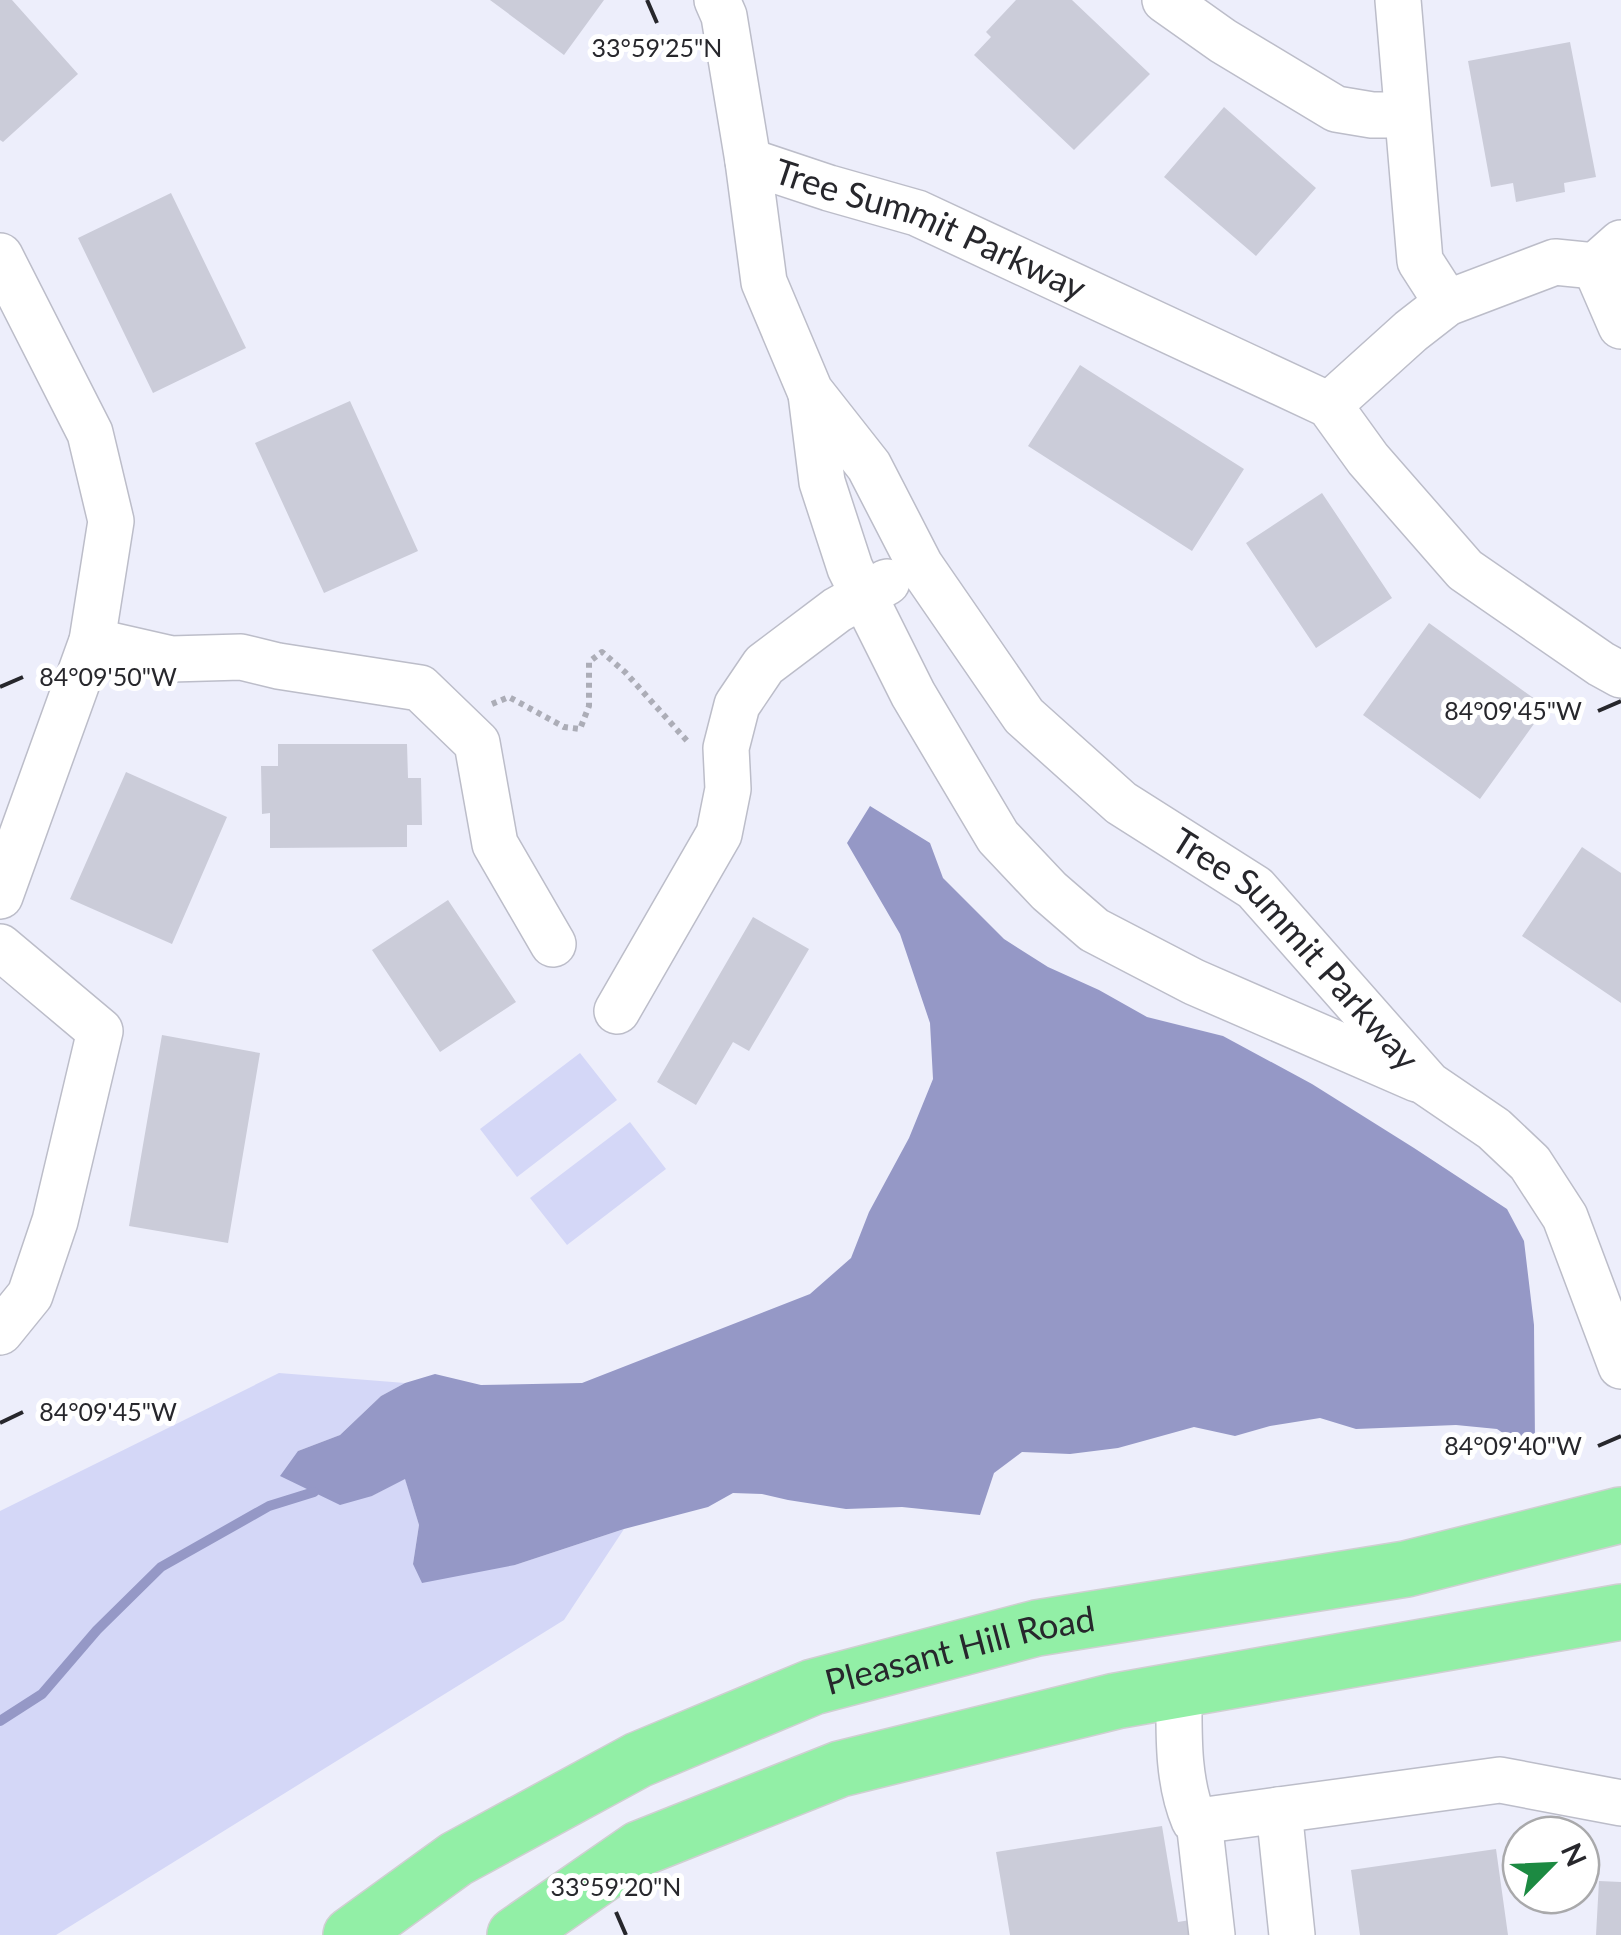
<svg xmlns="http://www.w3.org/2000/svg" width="1621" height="1935" viewBox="0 0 1621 1935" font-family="Lato,sans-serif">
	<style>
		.green { fill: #d4d7f7 }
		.water { fill: #9598c6 }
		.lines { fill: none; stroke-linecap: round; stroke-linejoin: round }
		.stream { stroke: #9598c6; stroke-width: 10 }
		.building { fill: #cbccd9 }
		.minor-casing { stroke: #bcbdc9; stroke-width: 48 }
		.highway-casing { stroke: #cfcfd1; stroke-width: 58 }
		.path { stroke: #acadb7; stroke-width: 6; stroke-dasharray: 5 5; stroke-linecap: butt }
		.minor { stroke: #fff; stroke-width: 45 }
		.highway { stroke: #92efa6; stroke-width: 55 }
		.ticks { fill: none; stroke: #27272c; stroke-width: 4 }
		.labels { text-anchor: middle; stroke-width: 10; stroke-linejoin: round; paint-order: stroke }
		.street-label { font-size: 35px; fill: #27272c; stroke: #fff }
		.ticks-label { font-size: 25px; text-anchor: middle; fill: #27272c; stroke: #fff; stroke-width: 10; stroke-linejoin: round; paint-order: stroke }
	</style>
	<rect width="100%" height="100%" fill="#edeefb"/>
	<path class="green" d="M580 1053 617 1100 517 1177 480 1129Z
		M630 1122 666 1169 567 1245 530 1198Z
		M279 1373 405 1383 381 1396 340 1435 298 1451 372 1496 405 1478 419 1525 413 1564 515 1565 624 1529 564 1620 56 1935H0V1511Z"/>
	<path class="water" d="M870 806 930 843 943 878 1004 939 1048 967 1099 990 1147 1017 1223 1036 1312 1084 1414 1148 1507 1209 1524 1241 1534 1325 1535 1445 1522 1446 1497 1429 1456 1425 1356 1429 1320 1418 1270 1426 1235 1436 1194 1427 1118 1448 1070 1454 1022 1452 994 1473 980 1515 902 1507 846 1509 788 1500 762 1494 733 1493 708 1507 624 1529 515 1565 422 1583 413 1564 419 1525 405 1479 372 1496 340 1505 280 1476 298 1451 340 1435 381 1396 405 1383 435 1374 481 1385 582 1383 810 1294 851 1258 869 1212 909 1138 933 1079 930 1023 900 934 847 843Z"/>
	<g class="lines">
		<path class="stream" d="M0 1721 42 1694 97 1630 161 1567 269 1506 314 1492"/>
	</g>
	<path class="building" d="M0 0H12L78 74 3 142 0 140Z
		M490 0H604L564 55Z
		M1016 0H1072L1150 74 1074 150 974 55 991 37 986 32Z
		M1570 42 1596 177 1564 183 1565 192 1516 202 1513 183 1491 187 1468 61Z
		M1224 107 1316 188 1256 256 1164 177Z
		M171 193 246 348 153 393 78 238Z
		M1080 365 1244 469 1192 551 1028 446Z
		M350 401 418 551 324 593 255 443Z
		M1322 493 1392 598 1316 648 1246 543Z
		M1429 623 1546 707 1480 799 1363 715Z
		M278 744H407L408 778H421L422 825H407V847L270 848V813L262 814 261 766H278Z
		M126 772 227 817 172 944 70 899Z
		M1582 847 1621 873V1003L1522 936Z
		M448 900 516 1002 440 1052 372 950Z
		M753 917 809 949 749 1051 733 1042 696 1105 657 1082Z
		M162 1035 260 1053 228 1243 129 1226Z
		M1162 1826 1178 1922 1202 1918 1205 1935H1010L996 1852Z
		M1496 1849 1508 1935H1360L1351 1870Z
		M1599 1881 1621 1882V1935H1596Z"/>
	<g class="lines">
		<g class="minor-casing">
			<g id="minor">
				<path id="s1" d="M717 0 724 16 748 161 764 282 810 391 869 466 920 565 1024 716 1121 803 1255 888 1428 1084 1494 1129 1530 1163 1565 1217 1621 1366"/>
				<path d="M1165 0 1223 41 1336 109 1372 115H1406"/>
				<path d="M1398 0 1420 261 1447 303"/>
				<path id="s2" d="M748 161 829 188 917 213 1329 405 1368 459 1465 570 1601 664 1621 675"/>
				<path d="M0 256 90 433 111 521 92 641 0 896"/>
				<path d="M1595 266 1621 326"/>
				<path d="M811 394 822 482 850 568 913 694 998 837 1049 891 1094 930 1194 982 1417 1079"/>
				<path d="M1329 405 1411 331 1447 303 1555 262 1595 266 1621 243"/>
				<path d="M92 641 171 659 241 657 278 666 420 688 477 743 495 844 553 944"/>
				<path d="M0 947 100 1031 55 1221 30 1295 0 1332"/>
				<path d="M617 1011 719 834 728 789 726 748 737 705 764 665 837 610 887 582"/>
				<path d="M1179 1690C1179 1732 1177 1780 1194 1820L1199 1821 1500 1780 1621 1803"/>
				<path d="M1279 1810 1292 1935"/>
				<path d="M1199 1821 1212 1935"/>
			</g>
		</g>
		<g class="highway-casing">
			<g id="highway">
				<path id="s3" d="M351 1935 456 1859 638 1760 813 1687 1037 1628 1406 1569 1621 1515"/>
				<path d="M515 1935 639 1849 840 1769 1116 1701 1621 1612"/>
			</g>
		</g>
		<path class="path" d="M492 704 509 697 564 727 580 729 589 706V662L602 652 625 672 688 742"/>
		<use href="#minor" class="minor"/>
		<use href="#highway" class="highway"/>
	</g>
	<path class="ticks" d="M647 0 657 23M0 687 23 677M1598 711 1621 701M0 1423 23 1412M1598 1446 1621 1436M616 1912 626 1935"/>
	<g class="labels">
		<g class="street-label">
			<text dy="12" stroke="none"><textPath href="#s2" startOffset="195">Tree Summit Parkway</textPath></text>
			<text dy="12" stroke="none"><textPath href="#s1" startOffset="1155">Tree Summit Parkway</textPath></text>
			<text dy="12" stroke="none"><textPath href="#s3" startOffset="678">Pleasant Hill Road</textPath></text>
		</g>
	</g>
	<g class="ticks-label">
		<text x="657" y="57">33°59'25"N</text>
		<text x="108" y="686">84°09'50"W</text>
		<text x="1513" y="720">84°09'45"W</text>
		<text x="108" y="1421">84°09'45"W</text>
		<text x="1513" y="1455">84°09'40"W</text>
		<text x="616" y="1896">33°59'20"N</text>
	</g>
	<g transform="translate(1551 1865) rotate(66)"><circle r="48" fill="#ffffff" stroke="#a9a9ab" stroke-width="2.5"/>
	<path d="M0-8L18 38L0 25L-18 38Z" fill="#1c8a42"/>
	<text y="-15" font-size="28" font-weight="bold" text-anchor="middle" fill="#27272c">N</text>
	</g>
</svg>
